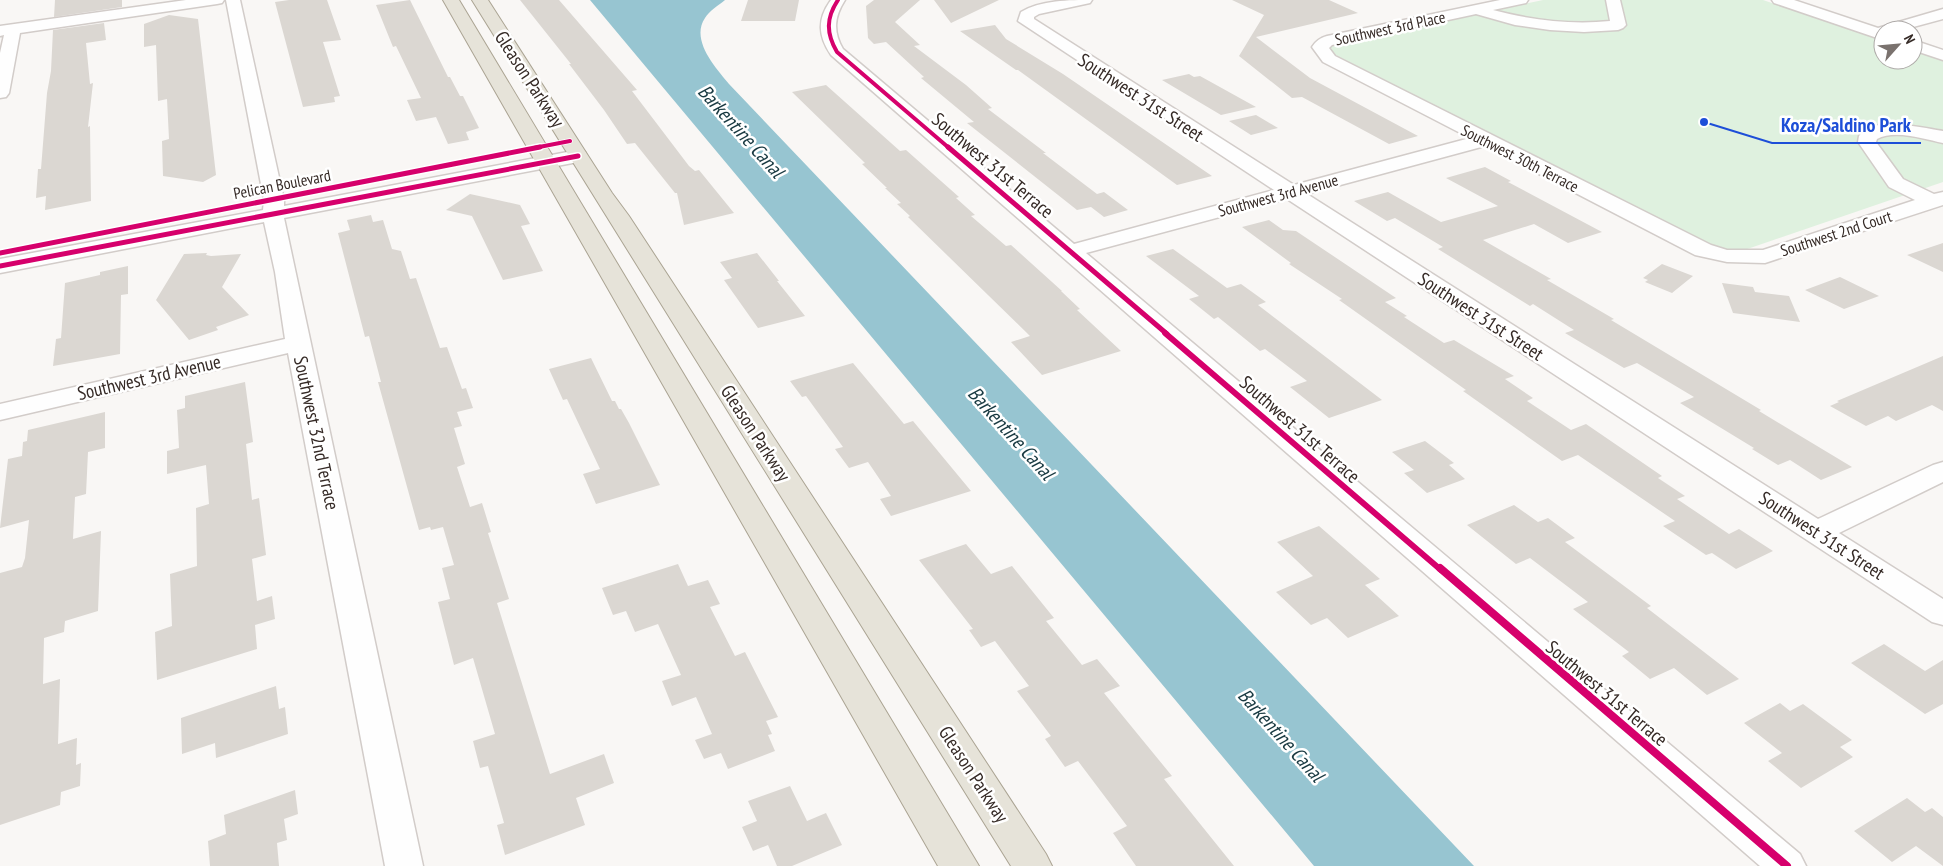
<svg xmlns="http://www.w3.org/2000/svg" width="1943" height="866" viewBox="0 0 1943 866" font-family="'PT Sans Narrow',sans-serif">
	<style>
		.green { fill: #dff1df }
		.water { fill: #97c5d1 }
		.building { fill: #dbd7d2 }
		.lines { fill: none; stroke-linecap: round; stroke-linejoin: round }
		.minor-casing { stroke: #d2ccc9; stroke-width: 3 }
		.major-casing { stroke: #aba493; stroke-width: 2 }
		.minor { fill: #fefefe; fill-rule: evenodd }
		.major { fill: #e6e3d9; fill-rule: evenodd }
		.cycleway-far3-casing { stroke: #fff; stroke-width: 5.5 }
		.cycleway-far2-casing { stroke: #fff; stroke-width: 8 }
		.cycleway-far1-casing { stroke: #fff; stroke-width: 9 }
		.cycleway-casing { stroke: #fff; stroke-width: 11 }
		.cycleway-far3 { stroke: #d6006c; stroke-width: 4 }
		.cycleway-far2 { stroke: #d6006c; stroke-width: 5 }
		.cycleway-far1 { stroke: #d6006c; stroke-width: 6 }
		.cycleway { stroke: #d6006c; stroke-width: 8 }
		.labels { text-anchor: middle; stroke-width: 5; stroke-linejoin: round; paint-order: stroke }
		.far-street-label { font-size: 16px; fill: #352a26; stroke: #fff }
		.street-label { font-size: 19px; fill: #352a26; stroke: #fff }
		.water-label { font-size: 20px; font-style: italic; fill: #183941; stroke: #fff }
		.leader { fill: none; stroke: #1d4ed8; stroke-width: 2 }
		.callout-dot { fill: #1d4ed8; stroke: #fff; stroke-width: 2 }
		.callout-label { font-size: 20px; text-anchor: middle; font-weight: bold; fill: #1d4ed8; stroke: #fff; stroke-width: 5; stroke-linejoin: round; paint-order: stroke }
	</style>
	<rect width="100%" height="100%" fill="#f9f7f5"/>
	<path class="green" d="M1543 0H1763L1883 40V60H1913V50L1943 61V182L1727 256 1320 47Z"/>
	<path class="water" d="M590 0H725C719 5 709 11 705 18 690 40 716 68 729 84L1474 866H1314Z"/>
	<path class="building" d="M55 0H122V7L54 17Z
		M289 0H327L341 40 323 42 340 96 334 97 335 102 303 107 275 2Z
		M410 0 448 77H450L460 96H463L479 128 466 132 469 140 448 144 436 117 416 121 407 100 421 98 396 46 393 47 376 5Z
		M520 0H559L637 90 632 91 689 166 695 171 699 170 734 213 684 225 677 193H675L635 143 627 144 604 110 569 64H571Z
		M748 0H799L795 21H741Z
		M874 0H920L895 22 920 45 914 46 966 85 992 108 988 109 1046 153H1043L1097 194 1104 192 1128 210 1104 217 1091 207 1077 210 967 123 974 122 921 78 924 77 886 42 874 44 868 38 866 6Z
		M934 0H999L951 23Z
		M1232 0H1329L1358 13 1256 37 1310 78 1418 136 1389 144 1302 97 1292 98 1239 56 1264 15Z
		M169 15 198 19 216 175 203 182 163 176 162 141 169 139 167 99 158 101 156 45 144 47V24Z
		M104 23 106 40 86 43 90 84 93 83 88 127 90 126 91 201 45 210 46 196 36 198 38 169H41L47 93 51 71 53 30Z
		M995 25 1006 39 1063 74 1212 176 1177 185 1018 70H1016L960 31Z
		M1189 74 1194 77 1200 76 1256 107 1221 115 1162 80Z
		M826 85 900 151 906 150 959 197 956 198 975 215 971 216 1006 246 1011 245 1062 291H1061L1080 309 1077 310 1121 351 1042 375 1011 342 1030 336 908 217 910 216 897 204 901 203 885 188H887L862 164 865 163 792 92Z
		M1256 115 1278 128 1251 135 1229 121Z
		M1485 167 1511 181 1508 182 1602 232 1568 243 1534 224 1483 240 1551 279 1547 280 1614 319 1611 320 1761 410 1759 411 1852 467 1821 480 1790 460 1778 465 1752 449 1754 448 1680 403 1694 397 1637 363 1624 368 1565 333 1574 330 1533 304 1530 306 1438 249 1443 247 1395 218 1387 221 1354 201 1388 192 1441 222 1498 206 1446 178Z
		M470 194 520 205 530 224 521 226 543 271 503 280 472 216 446 210Z
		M371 215 373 222 383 220 392 249 401 251 410 279 416 278 440 348 447 347 462 389 466 388 473 408 457 412 462 426 454 428 465 464 457 467 470 507 482 503 491 532 488 533 509 599 497 603 550 774 604 754 614 783 576 798 585 825 505 855 497 825 504 823 488 766 480 768 473 741 495 734 473 658 454 665 438 602 450 599 442 568 454 565 443 527 431 530 430 527 419 530 378 382H381L369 336 365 337 338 233 350 230 347 220Z
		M1269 220 1283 230 1296 231 1396 298 1385 302 1407 316 1404 317 1444 343 1454 340 1514 376 1505 379 1533 398 1527 401 1571 430 1586 424 1662 476 1658 478 1685 496 1677 499 1729 534 1739 529 1773 551 1736 569 1712 553 1706 555 1663 526 1675 521 1578 455 1562 461 1463 391 1466 390 1339 300 1342 299 1289 264 1291 263 1242 227Z
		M1943 243V272L1907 255Z
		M1173 249 1227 288 1241 284 1266 302 1258 305 1382 400 1329 418 1290 387 1307 381 1265 349 1260 351 1218 317 1214 319 1189 299 1199 296 1146 256Z
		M207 253 206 255 211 256 241 254 222 287 249 315 216 327 218 330 189 340 156 300 184 254Z
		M757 253 779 281H777L805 316 758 328 724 280 732 278 720 262Z
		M1662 264 1693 276 1672 293 1645 282 1648 280 1643 278Z
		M128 266V294L121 295 120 354 53 366 56 339 61 338 65 283 100 275V272Z
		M1840 277 1879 296 1844 309 1805 290Z
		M1722 283 1753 287 1755 292 1789 296 1800 322 1733 313Z
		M1943 356V411L1932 405 1896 421 1888 416 1866 426 1830 406 1839 402 1837 401Z
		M591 358 612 401H615L619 409H621L629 423 660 485 596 504 583 474 600 469 567 399 563 400 549 369Z
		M853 363 904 424 913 421 971 491 891 516 880 499 891 496 868 462 849 468 835 449 843 447 806 396 802 397 790 381Z
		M245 382 253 442 246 444 252 500 259 498 266 555 252 559 257 601 272 596 275 619 255 625 257 649 157 680 155 632 172 626 170 574 197 566 196 508 209 504 206 465 167 474V451L179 448 177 410 185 408V396Z
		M105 412V448L88 452 86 494 75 497 73 539 101 531 98 611 65 621 64 632 44 638 43 684 60 679 58 744 77 738 76 765 81 763 80 786 61 792 60 805 0 825V573L22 567 25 558 29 520 0 528 8 459 22 456 23 442 27 441 28 430Z
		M1425 441 1454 463 1449 465 1465 479 1427 493 1404 473 1414 470 1392 452Z
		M1514 505 1538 522 1548 518 1575 538 1565 542 1651 606 1647 608 1739 679 1707 695 1674 668 1650 679 1622 656 1629 652 1573 609 1588 602 1530 558 1516 564 1467 525Z
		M1319 526 1380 579 1365 585 1399 616 1348 638 1327 618 1311 625 1276 592 1313 576 1277 542Z
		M966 544 991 574 1012 566 1054 618 1046 621 1082 665 1097 659 1120 686 1104 693 1172 776 1164 779 1234 866H1136L1113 833 1127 826 1078 761 1065 767 1045 739 1051 736 1017 691 1029 686 995 641 981 647 969 630 973 629 919 560Z
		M678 564 688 586 708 580 720 604 710 607 735 656 745 652 778 717 766 721 772 734 768 735 775 751 728 769 721 753 704 759 695 740 712 734 696 697 672 706 662 681 681 675 658 624 635 632 626 611 613 615 602 588Z
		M1884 644 1925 671 1943 660V704L1925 714 1851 663Z
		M276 686 279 709 285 707 288 734 216 758 215 743 182 754 181 718Z
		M1780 703 1790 711 1803 704 1852 740 1840 747 1853 757 1801 788 1768 761 1782 753 1744 723Z
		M790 786 807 821 826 813 842 845 792 866H777L768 845 753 851 742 827 757 821 748 801Z
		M295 790 298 814 284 819 287 840 277 843 279 866H210L208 841 226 834 224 815Z
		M1907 798 1925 812 1932 808 1943 817V866L1916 846 1892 862 1854 831Z"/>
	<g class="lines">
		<g class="minor-casing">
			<path id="minor" d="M186 0H224L222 3 217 4 20 33 9 93 6 97 0 98V53L4 35 0 36V26Z
				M226 0H240L284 200V206L578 150 585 152 587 156 585 160 578 162 284 218 423 866H385L288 353 0 420V404L285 339 275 272 264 222 0 273V259L263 210 264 200Z
				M831 0H845C834 17 833 32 843 49L1074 244 1274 190 1018 21 1021 12C1041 0 1069 0 1092 0L1090 3 1039 14 1034 17V19L1294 185 1470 138 1323 62 1312 47C1316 41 1320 38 1327 36L1500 0H1528L1526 3 1493 10C1531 20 1571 25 1610 21L1606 0H1620L1626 25 1623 28 1618 30 1584 32 1550 30 1515 25 1476 14 1332 45 1329 48 1335 56 1711 245 1727 250H1763L1915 200 1889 187 1858 142 1859 136C1873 115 1922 128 1943 131V143C1924 139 1895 129 1877 139L1876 142 1903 179 1934 194 1943 192V205L1765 263 1727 262 1695 255 1485 146 1307 194 1818 519 1933 465 1943 462V482L1839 533 1943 599V625L1932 622 1287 199 1086 253 1800 854 1806 866H1760L831 55C818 36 817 19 831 0Z
				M1772 0H1794L1878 28 1943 9V19L1902 30H1883V40L1774 3Z
				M1913 40 1943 50V60L1913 50Z"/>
		</g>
		<g class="major-casing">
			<path id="major" d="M443 0H459L979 866H938Z
				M472 0H488L612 193 629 216 1046 854 1052 866H1011Z"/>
		</g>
		<use href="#minor" class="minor"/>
		<use href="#major" class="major"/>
		<g class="cycleway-far3-casing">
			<path id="cycleway-far3" d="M838 0C826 18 826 33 837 52L949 148
				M534 148 570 141"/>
		</g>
		<g class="cycleway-far2-casing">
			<path id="cycleway-far2" d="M948 147 1167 334
				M0 253 540 147
				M0 266 578 156"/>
		</g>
		<g class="cycleway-far1-casing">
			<path id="cycleway-far1" d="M1165 333 1441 570"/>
		</g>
		<g class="cycleway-casing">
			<path id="cycleway" d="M1440 568 1787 866"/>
		</g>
		<use href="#cycleway-far3" class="cycleway-far3"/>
		<use href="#cycleway-far2" class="cycleway-far2"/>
		<use href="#cycleway-far1" class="cycleway-far1"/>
		<use href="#cycleway" class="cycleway"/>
	</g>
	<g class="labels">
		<g class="far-street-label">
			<text transform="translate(1390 28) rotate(-12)" y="6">Southwest 3rd Place</text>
			<text transform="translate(1520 158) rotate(27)" y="6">Southwest 30th Terrace</text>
			<text transform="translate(282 184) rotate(-11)" y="6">Pelican Boulevard</text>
			<text transform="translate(1278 195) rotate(-15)" y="6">Southwest 3rd Avenue</text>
			<text transform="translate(1836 233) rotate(-18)" y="6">Southwest 2nd Court</text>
		</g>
		<g class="street-label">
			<text transform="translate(530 79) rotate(57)" y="7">Gleason Parkway</text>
			<text transform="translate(1141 97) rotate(33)" y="7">Southwest 31st Street</text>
			<text transform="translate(993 165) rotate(40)" y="7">Southwest 31st Terrace</text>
			<text transform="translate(1481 316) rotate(33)" y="7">Southwest 31st Street</text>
			<text transform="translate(149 377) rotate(-13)" y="7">Southwest 3rd Avenue</text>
			<text transform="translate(1300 429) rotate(41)" y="7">Southwest 31st Terrace</text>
			<text transform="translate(317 433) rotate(78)" y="7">Southwest 32nd Terrace</text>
			<text transform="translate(756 433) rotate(57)" y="7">Gleason Parkway</text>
			<text transform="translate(1822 535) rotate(33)" y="7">Southwest 31st Street</text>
			<text transform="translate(1607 693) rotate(40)" y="7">Southwest 31st Terrace</text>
			<text transform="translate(974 774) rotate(57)" y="7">Gleason Parkway</text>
		</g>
		<g class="water-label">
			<text transform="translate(741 131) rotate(48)" y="7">Barkentine Canal</text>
			<text transform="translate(1011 433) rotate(48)" y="7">Barkentine Canal</text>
			<text transform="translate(1281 735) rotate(48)" y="7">Barkentine Canal</text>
		</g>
	</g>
	<path class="leader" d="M1704 122L1772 143H1921"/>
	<circle class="callout-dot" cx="1704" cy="122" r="5"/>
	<g class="callout-label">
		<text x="1846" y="132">Koza/Saldino Park</text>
	</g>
	<g transform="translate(1898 45) rotate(63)"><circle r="24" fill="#ffffff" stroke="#aeaaa8"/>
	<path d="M0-4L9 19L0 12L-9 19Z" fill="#7a726e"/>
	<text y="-8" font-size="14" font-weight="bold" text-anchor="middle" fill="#352a26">N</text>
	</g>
</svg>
